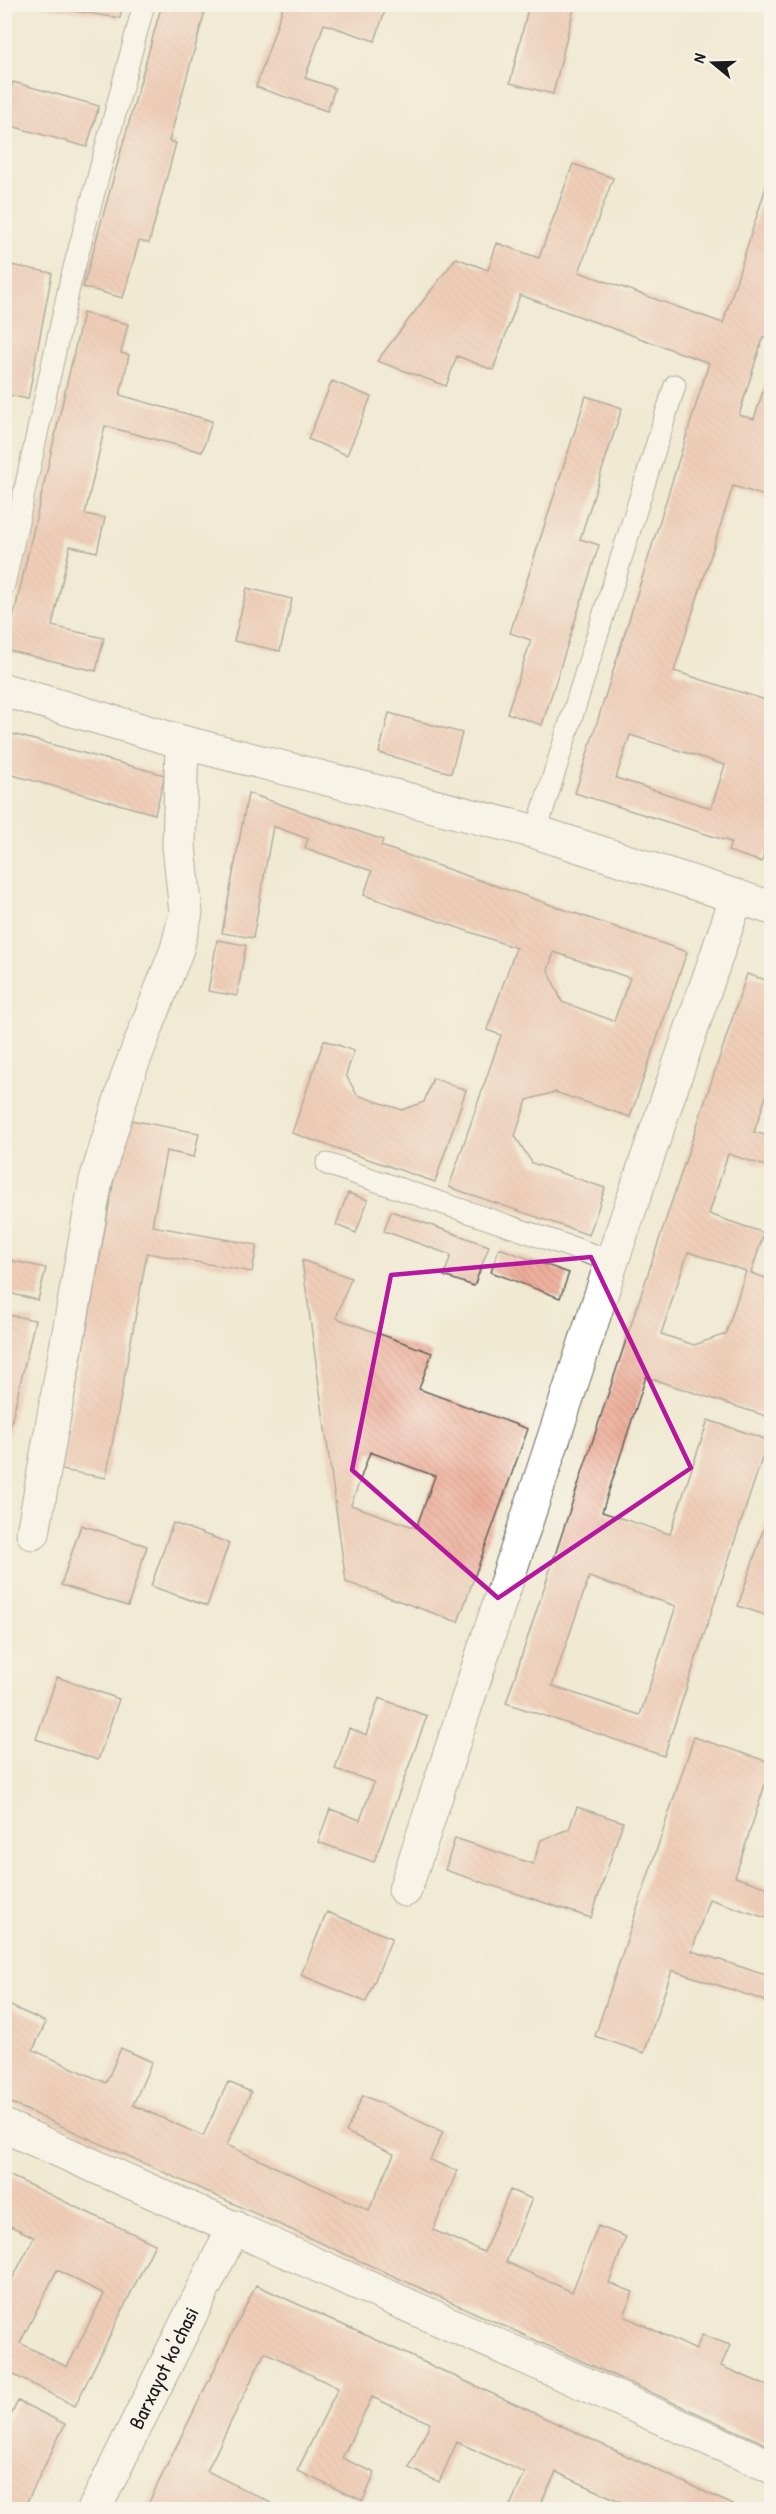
<svg xmlns="http://www.w3.org/2000/svg" width="776" height="2514" viewBox="0 0 776 2514" font-family="'Patrick Hand',sans-serif">
	<style>
		.building { fill: url(#building-back-hatch); fill-rule: evenodd }
		.lines { fill: none; stroke-linecap: round; stroke-linejoin: round }
		.service-casing { stroke: #66645c; stroke-width: 23 }
		.minor-casing { stroke: #66645c; stroke-width: 35 }
		.tertiary-casing { stroke: #66645c; stroke-width: 35 }
		.service { stroke: #fff; stroke-width: 21 }
		.minor { stroke: #fff; stroke-width: 33 }
		.tertiary { stroke: #fff; stroke-width: 33 }
		.marked { fill: none; stroke: #b5179e; stroke-width: 4.5; stroke-linejoin: round }
		.labels { text-anchor: middle; stroke-width: 5; stroke-linejoin: round; paint-order: stroke }
		.street-label { font-size: 21px; fill: #1c1c1c; stroke: #f7f3e8 }
	</style>
	<defs>
		<pattern id="building-back-hatch" width="6" height="6" patternUnits="userSpaceOnUse" patternTransform="scale(1.5)"><rect width="6" height="6" fill="#edab97"/><path d="M-1 5l2 2M0 0l6 6M5-1l2 2" fill="none" stroke="#cb9382"/></pattern>
	</defs>
	<rect width="100%" height="100%" fill="#f7f3e8"/>
	<filter id="ink" filterUnits="userSpaceOnUse"><feTurbulence type="fractalNoise" baseFrequency=".0167" numOctaves="2"/><feDisplacementMap in="SourceGraphic" scale="12" xChannelSelector="R" yChannelSelector="G"/><feConvolveMatrix kernelMatrix="1 2 1 2 8 2 1 2 1" color-interpolation-filters="sRGB"/></filter>
	<filter id="wash" filterUnits="userSpaceOnUse"><feTurbulence type="fractalNoise" baseFrequency=".008" numOctaves="4" result="noise"/><feDisplacementMap in="SourceGraphic" scale="24" xChannelSelector="R" yChannelSelector="G"/><feGaussianBlur stdDeviation="1.35" result="paint"/><feColorMatrix in="noise" values="0 0 0 0 0 0 0 0 0 0 0 0 0 0 0 0 0 1.4 0 .05"/><feComposite in="paint" operator="in"/></filter>
	<g filter="url(#wash)">
		<rect width="100%" height="100%" fill="#f0ead3"/>
		<g id="blocks">
			<path class="building" d="M27 4H123L120 18Z
				M162 4H207L169 141 176 143 149 243 139 241 123 298 83 287Z
				M284 4H387L375 41 324 24 305 78 335 88 327 111 256 87Z
				M529 4H575L553 94 510 83Z
				M13 82 99 106 87 147 4 124V113Z
				M573 164 613 178 579 272 723 323 772 168V340L763 337 739 415 754 419 772 363V498L733 486 674 671 772 702V855L764 853 762 862 728 851 731 842 575 793 709 363 520 295 493 370 457 356 446 386 377 361 456 258 488 270 497 243 539 258ZM630 735 725 765 711 808 616 778Z
				M11 265 52 273 28 399 4 394V301Z
				M83 313 128 324 121 353 129 355 120 395 212 421 202 452 105 426 85 514 105 518 97 552 70 546 52 626 104 638 96 671 6 650Z
				M332 381 371 397 347 455 308 439Z
				M586 396 622 408 580 539 599 545 542 725 507 713 531 640 510 633Z
				M247 588 292 599 280 651 234 641Z
				M389 713 462 733 451 773 379 753Z
				M5 732 165 775 155 814 5 773Z
				M248 793 383 840 381 846 687 952 630 1117 555 1092 527 1100 515 1136 532 1163 605 1188 589 1235 449 1187 501 1035 487 1030 516 948 364 895 372 871 305 848 308 839 273 826 253 938 222 933ZM554 952 630 978 614 1021 562 1002 548 970Z
				M217 940 246 945 237 996 208 991Z
				M747 974 772 982V1079L754 1132 772 1137V1168L728 1154 709 1214 764 1233 751 1273 772 1280V1418L646 1377 602 1512 670 1534 708 1420 768 1440 664 1756 506 1703ZM688 1252 746 1271 726 1334 694 1345 661 1334ZM589 1577 676 1606 640 1715 552 1686Z
				M4 1001 10 1002 5 1021H4Z
				M324 1040 354 1051 346 1075 357 1095 402 1110 424 1102 433 1078 466 1090 435 1182 292 1133Z
				M125 1119 199 1133 194 1157 166 1151 152 1226 257 1245 252 1272 147 1253 106 1478 61 1470Z
				M348 1193 368 1200 356 1233 336 1225Z
				M391 1211 489 1246 474 1286 444 1276 451 1255 384 1231Z
				M499 1248 569 1273 560 1298 491 1272Z
				M4 1259 46 1268 38 1300 4 1292Z
				M302 1260 351 1278 336 1318 432 1353 419 1389 528 1429 458 1622 346 1582ZM370 1452 435 1476 416 1528 351 1505Z
				M4 1314 35 1320 5 1449 4 1448Z
				M771 1507H772V1617L738 1606Z
				M173 1523 229 1543 207 1606 151 1586Z
				M81 1525 147 1546 128 1606 61 1585Z
				M57 1677 119 1699 98 1760 36 1739Z
				M379 1698 427 1716 374 1862 318 1842 330 1809 360 1820 374 1782 335 1769 349 1728 366 1735Z
				M694 1737 772 1763 735 1877 772 1889V1920L709 1899 692 1951 769 1976 772 1971V2003L672 1970 644 2053 595 2036Z
				M577 1807 623 1822 591 1918 445 1870 455 1838 533 1864 541 1840 569 1829Z
				M327 1912 392 1938 366 2002 301 1975Z
				M4 2003 46 2022 33 2050 106 2083 121 2048 152 2062 133 2105 203 2136 228 2082 251 2092 227 2145 369 2210 394 2154 346 2132 363 2095 443 2132 430 2160 457 2171 433 2230 484 2252 510 2190 532 2199 506 2262 572 2292 598 2226 626 2237 609 2283 633 2292 624 2316 696 2350 702 2335 730 2345 721 2366 772 2388V2447L4 2100Z
				M4 2173 155 2244 75 2406 4 2370V2295L34 2237 4 2223ZM57 2270 104 2294 67 2367 20 2343Z
				M256 2285 452 2375 744 2510H624L626 2504 556 2472 538 2510H508L525 2473 457 2442 439 2482 409 2468 430 2423 372 2397 342 2458 375 2473 363 2501 297 2471 338 2388 265 2352 207 2471 279 2507 277 2510H145Z
				M18 2401 65 2424 23 2510H5V2427Z"/>
		</g>
	</g>
	<g filter="url(#ink)">
		<use href="#blocks" fill-opacity="0" stroke="#66645c" stroke-width="1.5"/>
		<g class="lines">
			<g class="service-casing">
				<path id="service" d="M4 585 70 283 144 4
					M536 832 675 385
					M327 1164 612 1261"/>
			</g>
			<g class="minor-casing">
				<path id="minor" d="M33 1533 96 1180 128 1075 177 949 186 913 179 846 182 742
					M405 1890 612 1261 737 896
					M4 2126 772 2467
					M94 2510 234 2227"/>
			</g>
			<g class="tertiary-casing">
				<path id="tertiary" d="M4 690 182 742 536 832 772 908"/>
			</g>
			<use href="#service" class="service"/>
			<use href="#minor" class="minor"/>
			<use href="#tertiary" class="tertiary"/>
		</g>
	</g>
	<path d="M0 0H776V2514H0ZM591 1257 691 1468 498 1598 352 1470 391 1275Z" fill="#f0ead3" fill-opacity=".55" fill-rule="evenodd"/>
	<path class="marked" d="M591 1257 691 1468 498 1598 352 1470 391 1275Z"/>
	<g class="labels">
		<g class="street-label">
			<text transform="translate(164 2368) rotate(-64)" y="7">Barxayot ko'chasi</text>
		</g>
	</g>
	<rect width="776" height="2514" fill="none" stroke="#f7f3e8" stroke-width="24"/>
	<g transform="translate(713 63) rotate(289)" stroke="#f7f3e8" stroke-width="4.5" paint-order="stroke">
	<path d="M0-4.5L10 22L0 15L-10 22Z" fill="#1c1c1c"/>
	<text y="-9" font-size="16" font-weight="bold" text-anchor="middle" fill="#1c1c1c">N</text>
	</g>
</svg>
